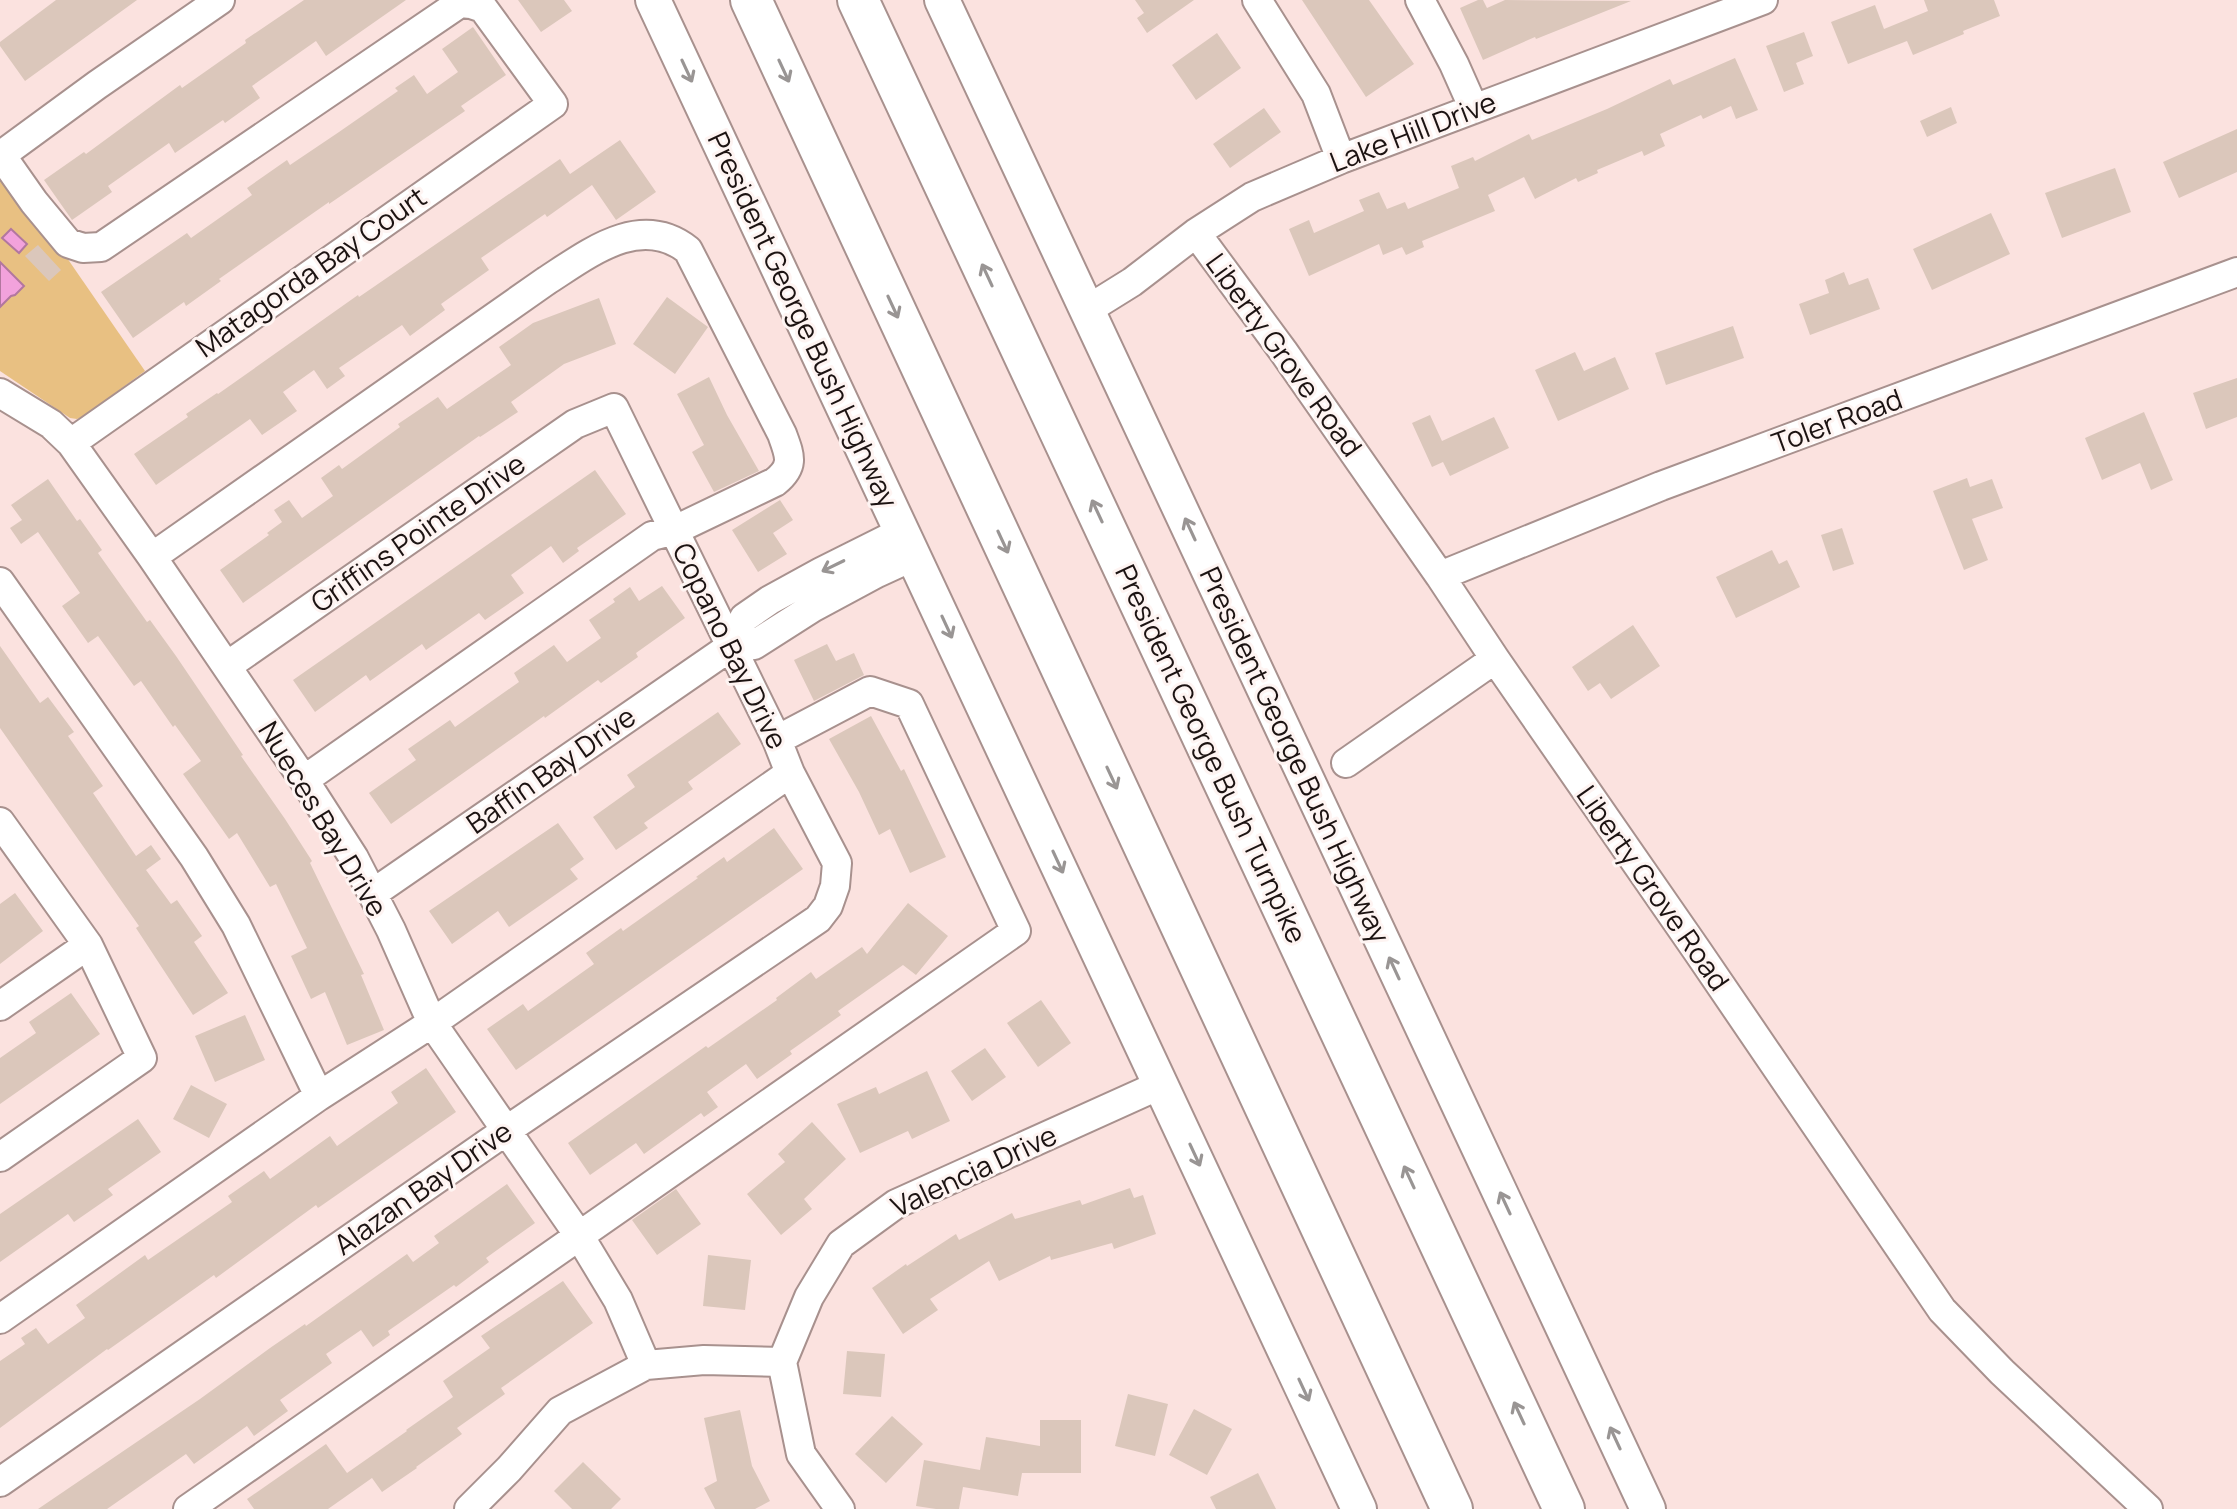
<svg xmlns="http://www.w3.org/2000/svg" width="2237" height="1509" viewBox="0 0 2237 1509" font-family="Manrope,sans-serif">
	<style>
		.green { fill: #e8c082 }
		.water { fill: #f2a2dc; stroke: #b2779f; stroke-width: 2 }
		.building { fill: #dbc7bb }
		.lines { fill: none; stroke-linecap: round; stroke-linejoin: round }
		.minor-casing { stroke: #a8918e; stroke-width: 32 }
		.major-casing { stroke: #a8918e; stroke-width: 38 }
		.highway-casing { stroke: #a8918e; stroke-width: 44 }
		.minor { stroke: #fff; stroke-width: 28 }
		.major { stroke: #fff; stroke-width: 34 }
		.highway { stroke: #fff; stroke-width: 40 }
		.oneway { stroke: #999594 }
		.labels { text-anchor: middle; stroke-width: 6; stroke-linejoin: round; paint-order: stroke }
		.street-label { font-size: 28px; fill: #1c1312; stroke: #fef4f2 }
	</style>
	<rect width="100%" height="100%" fill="#fbe2df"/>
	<path class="green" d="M0 172 56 242 145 371 84 416 77 419 70 418 0 371Z"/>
	<path class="water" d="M11 229 27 244 19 253 2 238Z
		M0 262 24 286 15 295 11 296 0 307Z"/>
	<path class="building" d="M56 0H137L25 81 0 46V42Z
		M304 0H406L326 56 316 41 252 86 260 98 225 123 223 120 175 153 169 143 108 186 112 192 72 220 44 180 84 152 86 154 180 85 182 88 246 43 245 40Z
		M518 0H564L572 11 541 32Z
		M1135 0H1194L1147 33 1137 18 1144 13Z
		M1302 0H1369L1414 64 1366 97Z
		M1478 0H1483L1487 8 1505 0 1631 1 1536 39 1535 37 1483 60 1460 8Z
		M1924 0H1994L2000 16 1963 31 1964 34 1913 55 1907 41 1848 64 1831 22 1875 5 1884 29 1928 11Z
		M473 27 506 75 461 106 465 111 329 204V202L219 279 221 281 186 306 184 302 133 338 101 292 187 233 191 238 252 195 247 188 287 160 290 165 339 132 398 91 395 88 414 75 427 94 458 72 442 49Z
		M1804 32 1813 56 1796 63 1804 84 1784 92 1766 46Z
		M1217 33 1241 68 1196 100 1172 65Z
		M1735 58 1758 110 1736 119 1731 106 1703 119 1701 115 1660 134 1665 146 1644 156 1642 151 1597 170 1598 173 1578 182 1576 178 1535 199 1524 177 1488 195 1495 211 1422 241 1424 247 1406 255 1402 247 1383 255 1379 244 1309 276 1289 229 1309 220 1314 233 1364 211 1359 200 1379 192 1387 209 1405 202 1408 209 1459 188 1451 166 1473 157 1475 161 1529 134 1532 140 1607 109 1670 79 1673 85Z
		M1951 107 1957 123 1927 137 1920 121Z
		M1264 108 1281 132 1230 168 1213 144Z
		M2237 129V172L2179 198 2163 162Z
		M620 140 656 192 616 220 592 185 547 217 545 214 481 258 489 270 441 304 445 310 410 336 402 325 339 368 345 376 327 389 314 370 283 392 297 411 262 435 250 419 156 485 134 454 188 417 186 414 217 393 218 394 358 295 359 297 560 159 570 174Z
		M2115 168 2131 212 2062 238 2045 193Z
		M1991 213 2010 254 1932 290 1913 249Z
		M38 245 61 270 49 281 25 256Z
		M1844 272 1849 285 1868 278 1880 309 1810 335 1799 304 1829 293 1825 280Z
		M667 297 708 327 675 374 633 344Z
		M599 298 616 344 564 364 511 402 518 412 480 437 479 436 243 603 220 570 269 535 267 533 282 522 274 510 289 500 302 518 333 496 321 478 339 465 342 469 400 427 398 424 438 397 447 409 511 365 499 347 533 323Z
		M1733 326 1744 358 1666 385 1655 353Z
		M1575 352 1584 371 1615 357 1629 389 1558 421 1535 370Z
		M709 377 727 415 759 471 714 492 692 452 704 445 677 394Z
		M2237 378V417L2206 429 2193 393Z
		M2144 412 2173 480 2151 490 2140 463 2102 480 2085 438Z
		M1430 415 1442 441 1494 417 1509 448 1450 476 1443 462 1432 467 1412 423Z
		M595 470 626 514 577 548 579 551 563 563 551 546 511 575 524 593 485 620 479 613 426 650 422 644 370 681 366 675 315 712 293 680Z
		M1967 478 1970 487 1992 479 2003 508 1972 519 1988 560 1964 570 1933 491Z
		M48 479 77 521 80 519 102 550 98 553 147 622 150 620 176 656 243 755 241 756 285 819 312 861 310 863 364 974 361 975 384 1030 347 1045 325 992 311 999 291 956 307 948 276 884 270 887 237 833 229 839 183 774 201 761 175 725 173 727 141 681 134 686 98 636 88 643 62 606 80 593 38 532 21 544 10 528 22 520 11 505Z
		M780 500 793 520 773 533 787 554 758 572 732 530Z
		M1842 528 1854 564 1833 571 1821 535Z
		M1772 550 1779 564 1787 560 1800 587 1736 618 1716 577Z
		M662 586 685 618 636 653 638 657 601 683 598 680 545 718 544 716 391 824 369 793 416 760 408 749 450 720 455 727 519 682 514 673 554 645 567 662 601 638 589 620 615 602 613 599 630 587 639 601Z
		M1633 625 1660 666 1611 699 1600 683 1588 691 1572 667Z
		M827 644 836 661 854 653 864 675 814 701 794 660Z
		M0 646 40 703 48 697 74 732 68 736 103 786 93 793 136 856 151 845 161 859 146 870 171 904 177 900 202 936 194 942 228 993 193 1015 136 928 139 926 0 728Z
		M718 712 741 744 688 782 693 789 644 823 648 828 616 850 593 817 635 787 627 775Z
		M871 716 901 771 904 769 946 857 910 873 890 829 879 835 859 792 829 739Z
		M558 823 584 859 570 869 578 879 509 927 498 911 452 944 429 911Z
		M774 828 803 869 516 1070 487 1029 523 1004 528 1011 594 964 586 953 621 928 623 931 698 878 696 877 724 857 727 862Z
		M15 893 43 931 0 964V904Z
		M908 903 948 936 916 975 903 965 838 1011 841 1015 790 1051 792 1054 757 1079 746 1064 707 1092 718 1107 704 1117 701 1113 644 1154 636 1143 590 1175 568 1143 706 1046 708 1048 777 1000 776 998 811 972 816 979 862 947 867 954Z
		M71 993 100 1034 0 1104V1058L36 1033 29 1022Z
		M1041 1000 1071 1043 1038 1067 1007 1023Z
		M245 1015 265 1060 215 1082 195 1036Z
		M985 1048 1006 1077 972 1101 951 1071Z
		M426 1068 456 1112 318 1208 316 1205 216 1278 214 1275 108 1350 107 1349 0 1428V1361L25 1344 21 1338 36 1328 48 1344 85 1318 76 1305 145 1255 148 1260 232 1202 228 1196 264 1171 270 1179 330 1136 337 1146 398 1103 391 1092Z
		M927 1071 950 1121 912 1139 908 1131 860 1153 837 1104 876 1087 879 1094Z
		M191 1085 227 1104 209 1138 173 1119Z
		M138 1119 161 1152 108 1189 113 1195 74 1222 68 1214 0 1262V1214Z
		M812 1122 846 1159 804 1199 812 1209 781 1235 747 1194 785 1162 778 1154Z
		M507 1184 535 1223 486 1258 489 1262 456 1287 454 1285 388 1331 390 1335 373 1347 361 1330 326 1354 332 1363 280 1400 288 1411 254 1436 247 1426 194 1464 186 1454 107 1509H38L200 1399 270 1348 305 1324 306 1326 407 1254 413 1262 439 1243 434 1236Z
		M1130 1188 1134 1198 1143 1195 1156 1234 1114 1249 1112 1243 1051 1260 1050 1256 999 1281 989 1261 930 1299 938 1310 903 1334 872 1288 906 1264 907 1266 956 1234 959 1240 1012 1213 1015 1219 1080 1200 1082 1205Z
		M676 1189 701 1224 657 1255 632 1220Z
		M708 1255 751 1260 745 1310 703 1306Z
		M563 1281 593 1323 501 1388 505 1394 457 1428 462 1434 416 1467 417 1468 382 1492 372 1478 328 1509H254L247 1499 326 1444 347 1473 407 1431 406 1430 453 1397 443 1381 490 1348 481 1336Z
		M847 1351 885 1354 881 1397 843 1394Z
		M1128 1394 1168 1404 1155 1456 1115 1446Z
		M1194 1409 1232 1429 1207 1475 1169 1455Z
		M740 1410 752 1466 770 1501 755 1509H715L704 1488 717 1481 704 1418Z
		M892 1416 923 1444 886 1483 855 1454Z
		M1040 1420H1081V1473H1022L1018 1496 963 1487 959 1509H936L916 1506 924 1460 980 1470 986 1437 1040 1446Z
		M583 1462 621 1499 611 1509H572L554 1491Z
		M1258 1473 1276 1509H1216L1210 1497Z"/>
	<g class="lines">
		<g class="minor-casing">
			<path id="minor" d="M1257 0 1316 94 1341 159
				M1420 0 1454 64 1474 109
				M1 155 34 202 68 243 83 248 101 247 460 3 471 4 483 8 553 104 71 443
				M0 156 97 85 220 0
				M1196 233 1283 351 1440 576 1495 659 1698 952 1942 1310 2002 1372 2148 1509
				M1087 310 1132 282 1196 233 1252 197 1341 159 1763 0
				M0 393 51 424 71 443 152 557 304 780 354 858 391 930 432 1023 580 1237 618 1300 646 1365
				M152 557 546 281C588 254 640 212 688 250L782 434C790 456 795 466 775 482L675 530 652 536 304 780
				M1440 576 1661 486 2237 272
				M0 582 194 857 236 925 319 1096
				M730 647 754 645 812 608 877 573 914 556
				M1346 763 1495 659
				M0 822 88 945 142 1058 0 1157
				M372 894 730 647 744 618 770 600 821 572 903 531
				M0 1006 88 945
				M0 1319 319 1096 432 1023 790 773
				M0 1482 507 1130 818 919 828 906 835 886 837 863 790 773 777 740 614 408 575 424 227 666
				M188 1509 1016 931 909 704 870 691 777 740
				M469 1509 509 1469 560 1411 646 1365 704 1360 782 1362
				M840 1509 801 1454 782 1362 809 1297 841 1244 896 1204 1162 1084"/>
		</g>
		<g class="major-casing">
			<path id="major" d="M653 0 1359 1509
				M942 0 1648 1509"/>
		</g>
		<g class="highway-casing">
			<path id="highway" d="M751 0 1452 1509
				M858 0 1564 1509"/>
		</g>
		<use href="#minor" class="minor"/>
		<use href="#major" class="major"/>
		<use href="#highway" class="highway"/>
	</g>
	<defs><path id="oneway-shaft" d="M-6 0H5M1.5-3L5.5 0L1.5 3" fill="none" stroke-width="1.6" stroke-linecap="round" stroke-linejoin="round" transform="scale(2)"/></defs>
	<g class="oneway">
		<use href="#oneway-shaft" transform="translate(687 71) rotate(65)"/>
		<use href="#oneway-shaft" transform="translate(784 71) rotate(65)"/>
		<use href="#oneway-shaft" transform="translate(987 275) rotate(-115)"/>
		<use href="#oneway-shaft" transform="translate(893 307) rotate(65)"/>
		<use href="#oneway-shaft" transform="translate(1097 511) rotate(-115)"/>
		<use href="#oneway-shaft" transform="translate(1190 529) rotate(-115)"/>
		<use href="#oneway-shaft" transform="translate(1003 542) rotate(65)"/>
		<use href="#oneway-shaft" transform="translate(833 566) rotate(154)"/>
		<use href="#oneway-shaft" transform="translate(947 627) rotate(65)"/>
		<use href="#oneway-shaft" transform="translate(1112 778) rotate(65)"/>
		<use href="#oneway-shaft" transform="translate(1058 862) rotate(65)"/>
		<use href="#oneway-shaft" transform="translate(1394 968) rotate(-115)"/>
		<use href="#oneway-shaft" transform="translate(1195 1155) rotate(65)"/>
		<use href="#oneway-shaft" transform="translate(1409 1177) rotate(-115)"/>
		<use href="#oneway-shaft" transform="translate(1505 1203) rotate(-115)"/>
		<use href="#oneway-shaft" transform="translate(1304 1390) rotate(65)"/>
		<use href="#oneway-shaft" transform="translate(1519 1413) rotate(-115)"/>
		<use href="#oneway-shaft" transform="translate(1615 1438) rotate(-115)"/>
	</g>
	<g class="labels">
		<g class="street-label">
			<text transform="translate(1413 132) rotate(-21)" y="10">Lake Hill Drive</text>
			<text transform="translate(311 272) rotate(-35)" y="10">Matagorda Bay Court</text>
			<text transform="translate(803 320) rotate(65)" y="10">President George Bush Highway</text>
			<text transform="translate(1284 355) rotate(54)" y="10">Liberty Grove Road</text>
			<text transform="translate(1837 421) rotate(-20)" y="10">Toler Road</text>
			<text transform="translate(418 533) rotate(-35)" y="10">Griffins Pointe Drive</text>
			<text transform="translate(730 646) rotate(64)" y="10">Copano Bay Drive</text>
			<text transform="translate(1211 754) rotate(65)" y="10">President George Bush Turnpike</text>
			<text transform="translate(1295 755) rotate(65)" y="10">President George Bush Highway</text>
			<text transform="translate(551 770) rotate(-35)" y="10">Baffin Bay Drive</text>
			<text transform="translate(323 819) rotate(59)" y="10">Nueces Bay Drive</text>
			<text transform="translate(1653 888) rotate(55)" y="10">Liberty Grove Road</text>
			<text transform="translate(974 1171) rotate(-25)" y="10">Valencia Drive</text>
			<text transform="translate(423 1188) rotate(-35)" y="10">Alazan Bay Drive</text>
		</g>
	</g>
</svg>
